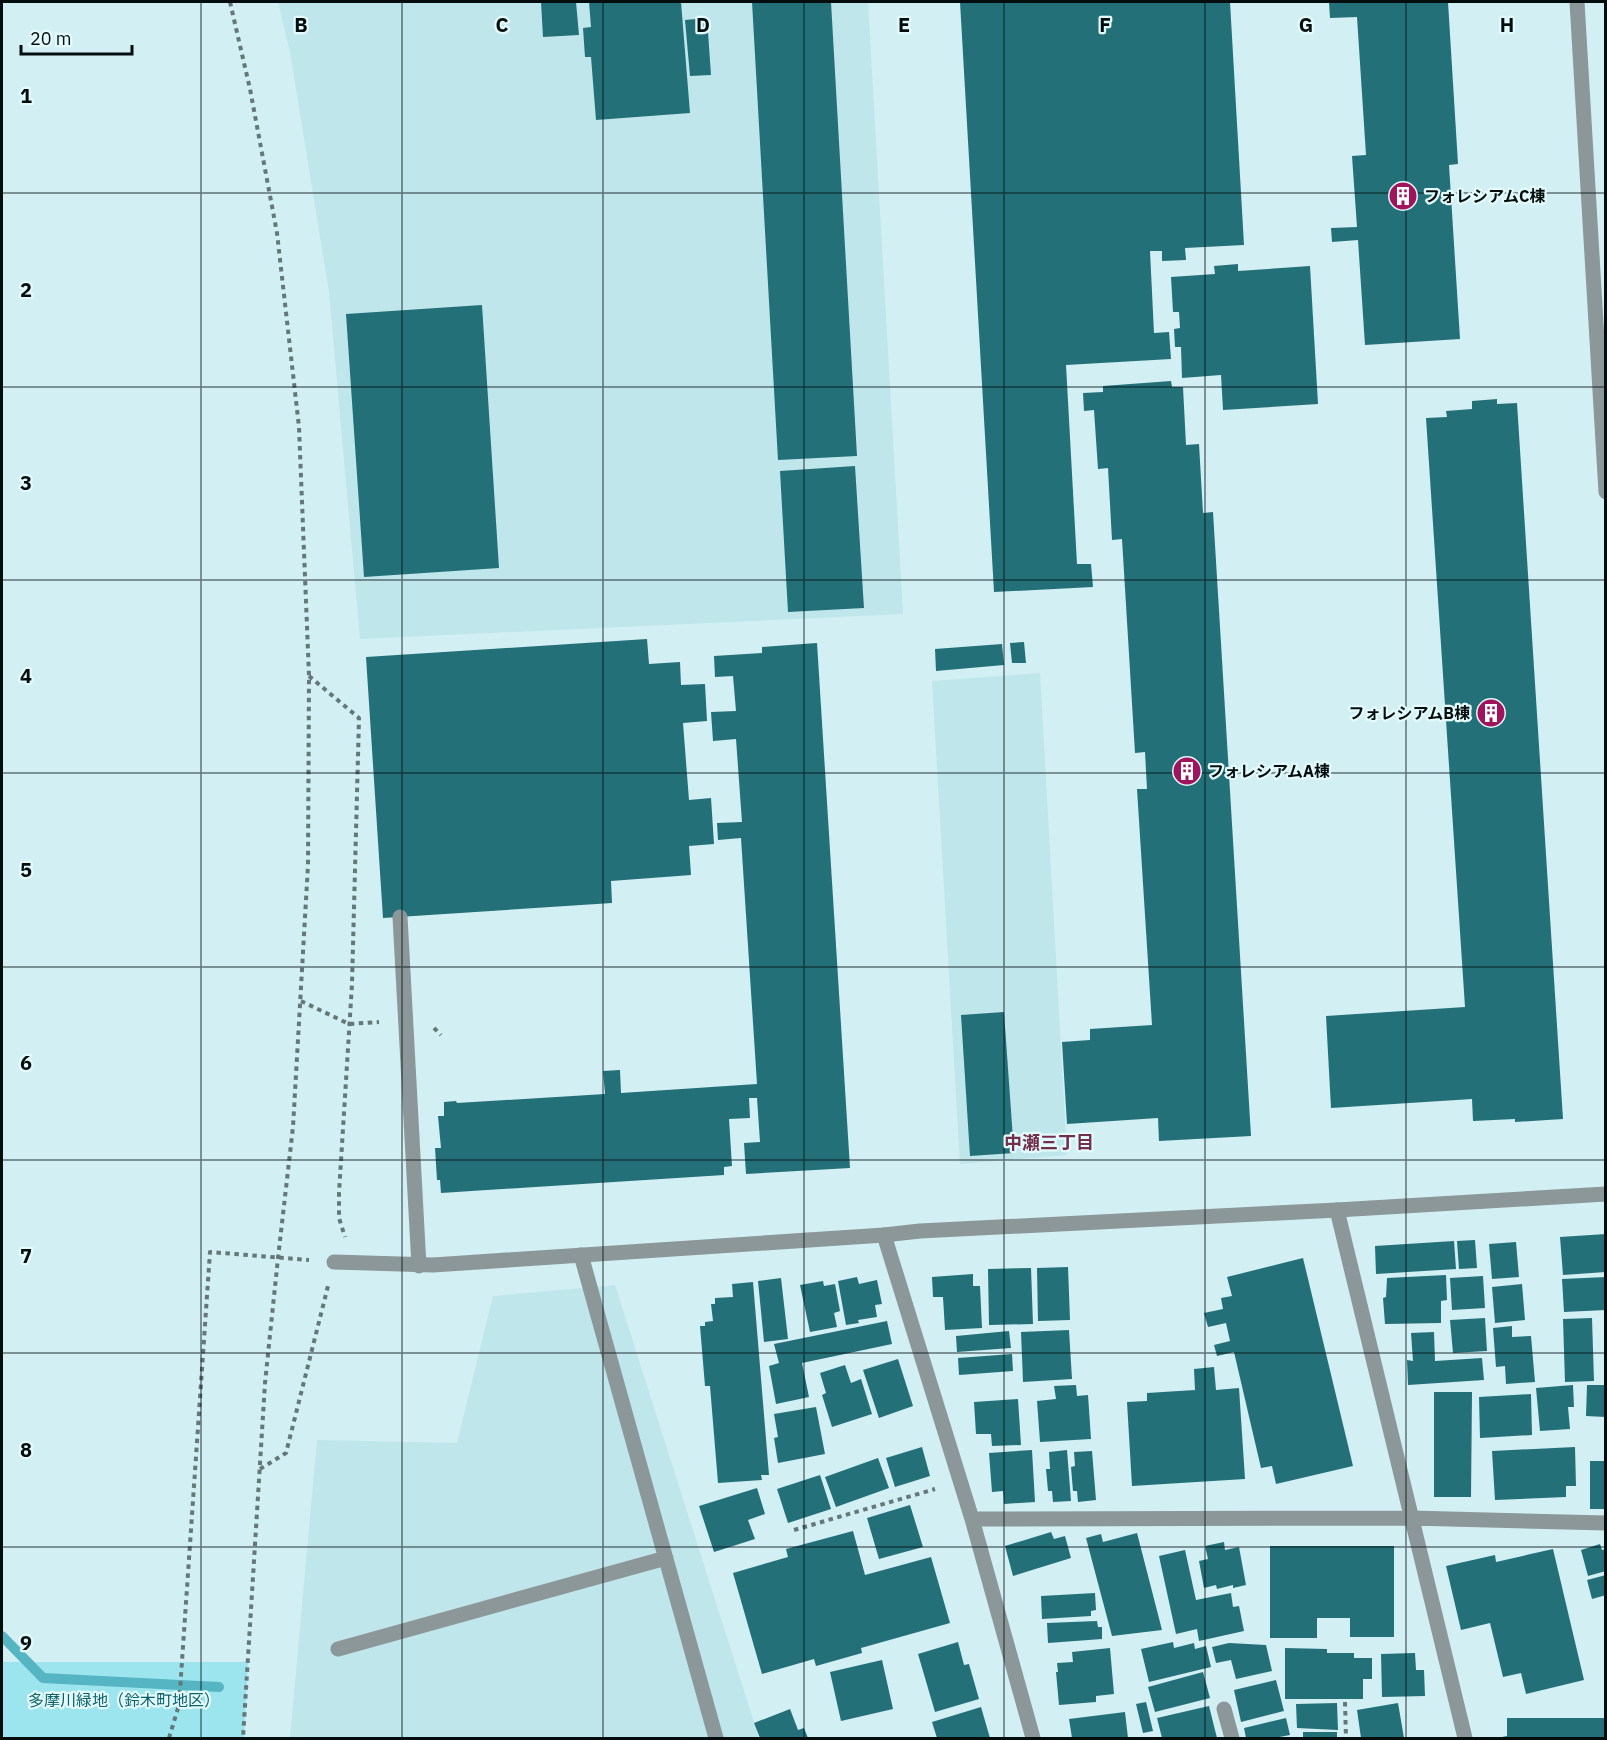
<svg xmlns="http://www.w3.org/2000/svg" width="1607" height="1740" viewBox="0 0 1607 1740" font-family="'IBM Plex Sans','Noto Sans JP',sans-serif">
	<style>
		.built { fill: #bfe6ea }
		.green { fill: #9ce5ee }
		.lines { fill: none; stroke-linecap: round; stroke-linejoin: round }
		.stream { stroke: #55b5c2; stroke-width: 10 }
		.building { fill: #247079 }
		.path { stroke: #647779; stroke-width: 4; stroke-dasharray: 4.5 4.5; stroke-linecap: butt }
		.service { stroke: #8b9799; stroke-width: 15 }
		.minor { stroke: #8b9799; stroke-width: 15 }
		.tertiary { stroke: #8b9799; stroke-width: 15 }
		.grid { fill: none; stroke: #040d0e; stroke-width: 1.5; stroke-opacity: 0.55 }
		.labels { text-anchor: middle; stroke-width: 4.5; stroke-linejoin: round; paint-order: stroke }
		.poi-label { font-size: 16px; font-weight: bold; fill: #040d0e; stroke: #e4fbfe; text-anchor: start }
		.park-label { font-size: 16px; fill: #0e616a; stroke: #e4fbfe }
		.neighbourhood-label { font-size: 18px; font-weight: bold; fill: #722f4b; stroke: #e4fbfe }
		.grid-label { font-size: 20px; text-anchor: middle; font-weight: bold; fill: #040d0e; stroke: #e4fbfe; stroke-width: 4.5; stroke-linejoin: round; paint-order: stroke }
	</style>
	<rect width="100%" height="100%" fill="#d2eff3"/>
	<path class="built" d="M278 2H868L903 614 360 639 329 292 290 52Z
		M1040 673 1067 1155 960 1164 932 681Z
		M615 1285 759 1738H290L317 1440 457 1443 493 1296Z"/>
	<path class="green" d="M2 1662H248L244 1738H2Z"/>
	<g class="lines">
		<path class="stream" d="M2 1636 43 1678 219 1687"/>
	</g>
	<path class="building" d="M541 2H576L579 35 543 37Z
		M589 2H681L690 113 596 120 591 57H585L583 28 591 27Z
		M752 2H831L857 456 778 460Z
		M960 2H1230L1244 245 1185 248 1186 260 1162 261V251H1150L1154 333 1169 332 1171 359 1066 365 1077 564H1091L1093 587 994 592Z
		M1329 2H1448L1458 164 1449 165 1460 339 1365 345 1358 240 1332 242 1331 228 1357 227 1352 156 1366 155 1357 17 1330 18Z
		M707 18 711 75 690 76 685 20Z
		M1238 264V271L1310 266 1318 404 1223 410 1221 375 1182 378 1181 347H1175L1174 329 1180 328 1179 312H1173L1171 277 1215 274 1214 266Z
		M482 305 499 568 364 577 346 314Z
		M1171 381 1172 387H1183L1186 445 1199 444 1203 513 1213 512 1251 1136 1159 1141 1158 1118 1067 1124 1062 1042 1090 1040V1029L1152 1025 1137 789H1147L1145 752 1135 753 1122 539 1112 540 1108 468 1098 469 1094 410 1084 411 1083 393 1103 392V386Z
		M1497 399V404L1517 403 1563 1119 1515 1122V1119L1473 1121 1472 1099 1331 1108 1326 1016 1465 1007 1426 418 1447 417 1446 411 1472 409V401Z
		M855 466 864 608 788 612 780 471Z
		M647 639 649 664 680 662 681 685 705 684 707 721 683 723 689 800 711 798 714 844 689 846 691 875 611 881 612 903 383 918 366 657Z
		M1024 642 1026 663H1012L1010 643Z
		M817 643 850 1168 746 1174 744 1143 760 1142 757 1098H749L750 1118 729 1119 732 1166 724 1167V1175L441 1193 440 1180H437L435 1148H441L438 1116H444V1102L456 1101 457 1103 605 1094 603 1071 620 1070 621 1093 757 1084 741 838 718 840 717 823 742 822 736 739 713 741 711 712 736 711 733 676 715 677 714 656 762 653V647Z
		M1002 644 1004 665 936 671 935 649Z
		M1004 1012 1014 1153 970 1156 961 1015Z
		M1606 1234V1272L1563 1275 1560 1237Z
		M1475 1240 1477 1268 1459 1269 1457 1241Z
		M1454 1241 1456 1269 1376 1274 1375 1246Z
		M1516 1242 1519 1277 1492 1279 1489 1244Z
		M1303 1258 1353 1466 1276 1484 1272 1466 1261 1468 1234 1352 1217 1356 1214 1345 1230 1341 1226 1323 1208 1327 1204 1313 1223 1309 1221 1298 1232 1296 1227 1277Z
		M1068 1267 1070 1320 1038 1321 1037 1268Z
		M1031 1268 1033 1324 989 1325 988 1269Z
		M973 1274V1286H980L982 1328 945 1330 943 1297H933L932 1277Z
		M1446 1275 1447 1300 1441 1301V1323L1385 1324 1383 1298 1386 1297 1387 1278Z
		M1483 1276 1485 1308 1452 1310 1450 1278Z
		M857 1277 859 1284 877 1280 882 1304 875 1305 877 1317 858 1320 859 1323 846 1325 838 1281Z
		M1606 1277V1310L1564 1312 1562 1279Z
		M781 1278 788 1339 764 1342 758 1281Z
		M823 1281 824 1286 835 1284 840 1311 834 1313 837 1327 810 1332 800 1285Z
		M753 1282 769 1475H761L762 1480 718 1483 710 1386H705L700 1326H705V1322L713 1321 711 1304H715V1298L733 1297 732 1284Z
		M1522 1284 1525 1320 1495 1323 1492 1287Z
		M1485 1318 1487 1351 1453 1353 1450 1320Z
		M1592 1318 1594 1381 1565 1382 1563 1319Z
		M887 1321 892 1344 802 1363 809 1397 776 1404 769 1366 779 1363 774 1344Z
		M1512 1326V1337L1531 1336 1535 1382 1506 1384 1505 1366 1496 1367 1493 1328Z
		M1069 1330 1072 1379 1023 1382 1021 1332Z
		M1009 1331 1011 1348 957 1352 956 1336Z
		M1434 1332 1435 1361 1482 1358 1484 1380 1408 1385 1407 1360 1413 1361 1411 1333Z
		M1012 1354 1013 1371 959 1375 958 1358Z
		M898 1359 913 1406 879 1418 863 1370Z
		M845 1365 851 1383 861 1379 872 1414 832 1427 822 1395 826 1393 820 1373Z
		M1214 1367 1216 1390 1239 1388 1245 1479 1132 1486 1127 1402 1147 1401V1393L1195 1390 1194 1369Z
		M1076 1385 1077 1396 1088 1395 1091 1439 1040 1442 1037 1401 1056 1399 1054 1386Z
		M1573 1385 1574 1407H1568L1570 1429 1540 1431 1536 1388Z
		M1587 1385H1606V1417L1586 1416Z
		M1434 1392H1472L1471 1497H1434Z
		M1531 1394 1532 1435 1480 1438 1479 1397Z
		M1018 1399 1021 1445 992 1446 991 1434H976L974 1402Z
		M816 1407 825 1454 778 1463 774 1438 778 1437 774 1414Z
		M922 1447 930 1476 895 1487 886 1458Z
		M1575 1447 1576 1486H1566V1497L1495 1500 1492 1451Z
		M1032 1450 1035 1502 1004 1504 1003 1491 992 1492 989 1453Z
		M1067 1450 1071 1501 1053 1502 1052 1491H1048L1046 1469H1050L1049 1452Z
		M1092 1451 1096 1500 1078 1502 1077 1491H1073L1071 1467 1075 1466 1074 1452Z
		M878 1458 889 1488 836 1507 825 1477Z
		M1590 1461H1606V1509H1590Z
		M820 1475 831 1509 788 1523 777 1489Z
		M757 1488 765 1514 748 1520 755 1539 714 1552 699 1506Z
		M910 1505 923 1547 879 1559 867 1518Z
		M853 1531 865 1575 931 1557 950 1623 861 1648 862 1653 816 1666 814 1659 762 1674 733 1573 788 1557 786 1549Z
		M1051 1532 1054 1539 1065 1536 1071 1558 1013 1576 1005 1546Z
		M1137 1533 1162 1630 1112 1636 1086 1538 1101 1534 1103 1542Z
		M1224 1542 1225 1550 1239 1547 1246 1585 1233 1588V1585L1217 1589 1216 1585 1204 1588 1199 1561 1208 1559 1205 1546Z
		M1600 1544 1602 1550 1606 1549V1571L1588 1576 1581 1550Z
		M1270 1546H1394V1637H1350V1618H1317V1638H1270Z
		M1553 1549 1584 1680 1526 1694 1521 1673 1503 1677 1490 1623 1461 1630 1446 1566 1495 1555 1496 1562Z
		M1185 1550 1196 1600 1231 1593 1233 1607 1239 1606 1244 1631 1199 1641 1197 1629 1176 1634 1159 1556Z
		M1606 1575V1595L1592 1599 1587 1580Z
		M1095 1593 1096 1610 1091 1611V1616L1042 1619 1041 1596Z
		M1097 1621 1098 1627H1102V1639L1048 1643 1047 1623Z
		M958 1642 964 1665 969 1664 979 1699 935 1712 918 1654Z
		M1173 1642 1174 1648 1194 1643 1195 1649 1206 1646 1211 1667 1149 1682 1141 1649Z
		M1229 1643 1266 1645 1272 1671 1236 1679 1231 1660 1216 1663 1212 1647Z
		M1110 1648 1114 1694 1096 1696V1702L1059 1705 1056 1672H1058L1057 1663 1073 1662 1072 1652Z
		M1285 1648 1327 1649V1653H1354V1658H1372V1679H1363V1699H1285Z
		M1415 1653 1416 1670H1424L1425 1696 1382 1697 1381 1654Z
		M882 1660 893 1709 841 1721 830 1672Z
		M1203 1672 1210 1698 1155 1712 1148 1687Z
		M1276 1680 1284 1711 1241 1722 1234 1690Z
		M1146 1702 1153 1731 1143 1733 1136 1704Z
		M1337 1703 1338 1730 1297 1728 1296 1704Z
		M1398 1703 1404 1738H1361L1357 1710Z
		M1209 1706 1217 1738H1162L1157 1718Z
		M981 1707 990 1738H937L932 1722Z
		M790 1709 798 1730 804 1728 808 1738H760L754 1723Z
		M1125 1712 1128 1738H1072L1069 1719Z
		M1286 1718 1290 1735 1274 1738H1246L1244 1728Z
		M1507 1718H1606V1738H1502V1737L1507 1736Z
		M1303 1732H1337V1738H1303Z"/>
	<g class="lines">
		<path class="path" d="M230 2 250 89 277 233 299 427 309 676 308 865 293 1127 278 1258 265 1383 243 1738
			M309 676 359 718 352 984 339 1193V1218L345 1237
			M301 1001 349 1024 379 1022
			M434 1028 441 1035
			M260 1469 286 1453 328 1286
			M794 1530 935 1489
			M1345 1702 1346 1738
			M169 1738 179 1705 210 1252 309 1260"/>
		<path class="service" d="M400 917 419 1266
			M581 1255 716 1738
			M338 1649 666 1558
			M1224 1709 1232 1738"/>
		<path class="minor" d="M1577 2 1606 492
			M1337 1210 1465 1738
			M884 1235 972 1519 1033 1738
			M972 1519 1411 1518 1606 1523"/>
		<path class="tertiary" d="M334 1262 433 1265 884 1235 920 1231 1337 1210 1606 1194"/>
	</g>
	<path class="grid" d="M201 2V1738M402 2V1738M603 2V1738M804 2V1738M1004 2V1738M1205 2V1738M1406 2V1738M2 193H1606M2 387H1606M2 580H1606M2 773H1606M2 967H1606M2 1160H1606M2 1353H1606M2 1547H1606"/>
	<defs>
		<g id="building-disc" transform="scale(1.5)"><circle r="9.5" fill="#a0135d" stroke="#e4fbfe"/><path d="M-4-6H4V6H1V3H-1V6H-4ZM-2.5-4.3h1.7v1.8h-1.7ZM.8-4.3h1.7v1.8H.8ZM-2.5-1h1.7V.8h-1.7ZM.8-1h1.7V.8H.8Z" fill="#fff"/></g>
	</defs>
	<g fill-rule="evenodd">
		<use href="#building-disc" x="1403" y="196"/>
		<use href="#building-disc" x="1491" y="713"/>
		<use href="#building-disc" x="1187" y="771"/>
	</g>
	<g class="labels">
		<g class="poi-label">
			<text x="1424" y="202">フォレシアムC棟</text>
			<text x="1470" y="719" text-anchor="end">フォレシアムB棟</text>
			<text x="1208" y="777">フォレシアムA棟</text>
		</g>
		<g class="park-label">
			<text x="124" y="1706">多摩川緑地（鈴木町地区）</text>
		</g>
		<g class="neighbourhood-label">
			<text x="1049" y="1149">中瀬三丁目</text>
		</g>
	</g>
	<g class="grid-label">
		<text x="301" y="32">B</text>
		<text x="502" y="32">C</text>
		<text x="703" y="32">D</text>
		<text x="904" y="32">E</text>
		<text x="1105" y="32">F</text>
		<text x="1306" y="32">G</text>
		<text x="1507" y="32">H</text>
		<text x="26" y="103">1</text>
		<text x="26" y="297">2</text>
		<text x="26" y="490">3</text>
		<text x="26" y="683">4</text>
		<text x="26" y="877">5</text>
		<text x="26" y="1070">6</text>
		<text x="26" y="1263">7</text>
		<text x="26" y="1457">8</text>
		<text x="26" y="1650">9</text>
	</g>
	<rect width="1607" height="1740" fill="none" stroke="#040d0e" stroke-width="6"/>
	<path d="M21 45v9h111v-9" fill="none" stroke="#040d0e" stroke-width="3"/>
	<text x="30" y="45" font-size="18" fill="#040d0e" stroke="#e4fbfe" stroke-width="4.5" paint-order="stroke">20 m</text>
</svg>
